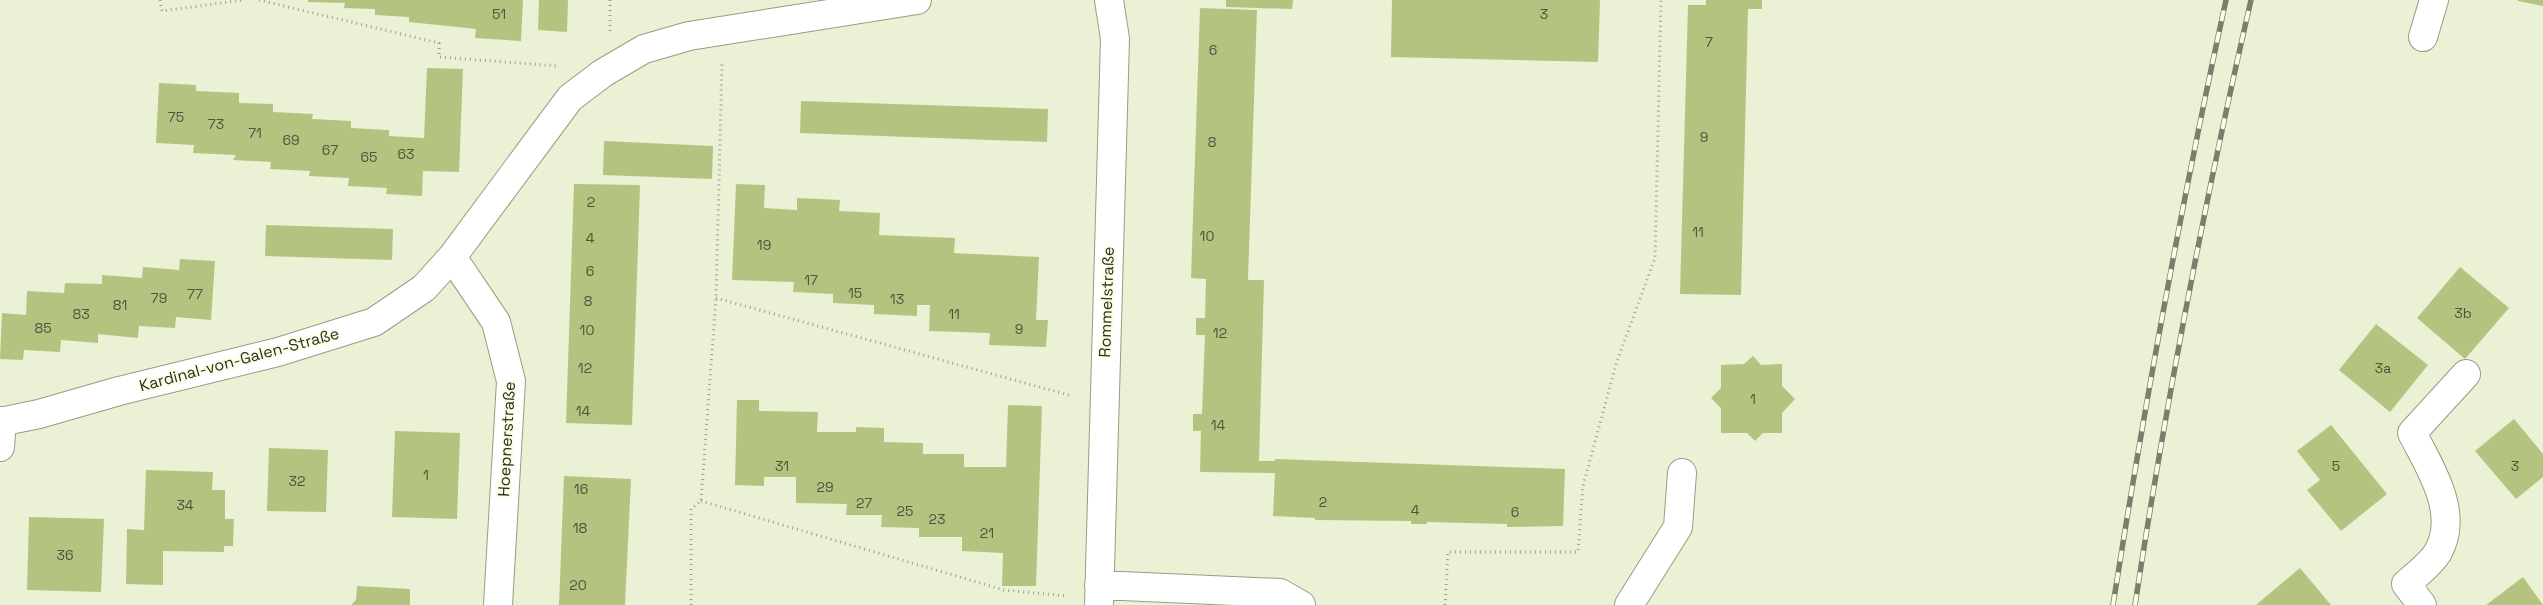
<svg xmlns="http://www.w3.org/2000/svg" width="2543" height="605" viewBox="0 0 2543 605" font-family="'Space Grotesk',sans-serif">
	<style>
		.building { fill: #b5c381 }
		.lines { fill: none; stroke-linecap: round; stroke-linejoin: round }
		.minor-casing { stroke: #979d83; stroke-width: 30 }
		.path { stroke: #9ca18c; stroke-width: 3; stroke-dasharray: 1 4; stroke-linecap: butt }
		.minor { stroke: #fff; stroke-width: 28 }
		.rail-casing { stroke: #7a7e6c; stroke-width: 5.5 }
		.rail { stroke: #f8ffe2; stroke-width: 4; stroke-dasharray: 11; stroke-linecap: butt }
		.labels { text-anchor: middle; stroke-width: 4; stroke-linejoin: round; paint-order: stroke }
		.number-label { font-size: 14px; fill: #4f543b }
		.street-label { font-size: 16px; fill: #2d2f24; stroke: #f8ffe2 }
	</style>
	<rect width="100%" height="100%" fill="#eaf1d5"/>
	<path class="building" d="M308 0H523L521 41 475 38 476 29 409 22V17L375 15V9L344 8 345 3 308 2Z
		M539 0H568L567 32 538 30Z
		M1226 0H1293L1292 9 1226 7Z
		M1392 0H1600L1598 62 1391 57Z
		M1706 0H1762V9H1748L1741 295 1680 294 1688 5H1706Z
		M2543 0V6L2518 1V0Z
		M1200 8 1257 10 1248 280H1264L1259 461H1275V459L1565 469 1563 526 1507 527V524L1427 522V524H1411V521L1315 520V518L1273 516 1275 473 1200 472 1201 431H1193V414H1202L1205 335H1196V318H1205L1206 279 1191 278Z
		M427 68 463 69 459 172 423 171 422 196 386 194 387 188 348 186 349 178 309 176 310 171 270 169 271 162 233 160 236 155 193 153 194 145 156 143 159 83 196 85V91L239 93V103L273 104V112L313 114 312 119 351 121V128L389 130V136L424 138Z
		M801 101 1048 109 1047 142 800 133Z
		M604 141 713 146 712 179 603 175Z
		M574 184 640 185 632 425 566 423Z
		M736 184 765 185 764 208 797 210V198L840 200 839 211 880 213 879 235 955 238 954 253 1039 257 1036 320H1048L1046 347 989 345 990 333 929 331 930 305H917V316L874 314V305L833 303V294L793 292 794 282 732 280Z
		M266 225 393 229 392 260 265 256Z
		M180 259 215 261 211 320 176 317 175 328 139 326 138 338 98 334V343L61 340 60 352 24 350 23 360 0 359 2 313 26 315 27 291 64 293 65 283 102 284V275L142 278 143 267 179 270Z
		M2460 267 2509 308 2465 359 2417 318Z
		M2376 324 2428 365 2390 412 2339 370Z
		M1753 356 1761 365 1782 364V386L1795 399 1782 413V433H1763L1755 441 1747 433H1721V408L1711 398 1721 388V365L1744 364Z
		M737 400H759V411L818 412 817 432H856V427L884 428V442L923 443V454H964V467H1006L1008 405 1042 406 1036 586H1002L1003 553 962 551V537H919V528L881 527 882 515H846L847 504 796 503V477H764V486L735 485Z
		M2514 419 2543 454V477L2516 499 2475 451Z
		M2331 425 2387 494 2341 531 2307 490 2320 480 2297 451Z
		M395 431 460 433 457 519 392 517Z
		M269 448 328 450 326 512 267 511Z
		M146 470 213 472 212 490H225V519H234L233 546H224V552L163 551V585L126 584 127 529 144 530Z
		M564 476 631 479 625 605H559Z
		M29 517 104 519 101 592 27 590Z
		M2300 568 2331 605H2256Z
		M2523 577 2543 605H2486Z
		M357 586 410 589V605H351L356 600Z"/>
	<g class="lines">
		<g class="minor-casing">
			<path id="minor" d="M2423 37 2434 0
				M452 257 496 322 511 381 498 605
				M0 422 39 414 119 391 278 352 374 322 424 288 452 257 570 98 603 73 644 49 689 36 917 0
				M0 447 2 421
				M1099 585 1280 593 1301 605
				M1099 605 1115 39 1109 0
				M1629 605 1678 527 1682 473
				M2422 605 2406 584C2416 575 2431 564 2438 552 2460 513 2430 468 2412 433L2466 374"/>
		</g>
		<path class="path" d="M160 0 162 11 243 0
			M259 0 439 43V57L558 66
			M610 0V31
			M716 298 1072 396
			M701 501 1004 590 1067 596
			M691 605V509L701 501 716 298 722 64
			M1445 605 1448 552H1578L1583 486 1617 361 1655 258 1661 0"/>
		<use href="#minor" class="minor"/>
		<g class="rail-casing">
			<path id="rail" d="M2113 605C2145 402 2182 201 2226 0
				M2135 605C2166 402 2205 200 2251 0"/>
		</g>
		<use href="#rail" class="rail"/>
	</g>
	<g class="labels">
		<g class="number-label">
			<text x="499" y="19">51</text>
			<text x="1544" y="19">3</text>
			<text x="1709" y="47">7</text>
			<text x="1213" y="55">6</text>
			<text x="176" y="122">75</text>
			<text x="216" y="129">73</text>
			<text x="255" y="138">71</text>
			<text x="1704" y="142">9</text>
			<text x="291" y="145">69</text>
			<text x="1212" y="147">8</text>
			<text x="330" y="155">67</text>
			<text x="406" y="159">63</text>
			<text x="369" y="162">65</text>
			<text x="591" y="207">2</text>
			<text x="1698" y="237">11</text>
			<text x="1207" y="241">10</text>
			<text x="590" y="243">4</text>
			<text x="764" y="250">19</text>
			<text x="590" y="276">6</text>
			<text x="811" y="285">17</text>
			<text x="855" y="298">15</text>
			<text x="195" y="299">77</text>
			<text x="159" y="303">79</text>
			<text x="897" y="304">13</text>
			<text x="588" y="306">8</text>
			<text x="120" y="310">81</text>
			<text x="2463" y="318">3b</text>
			<text x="81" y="319">83</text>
			<text x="954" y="319">11</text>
			<text x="43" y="333">85</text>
			<text x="1019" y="334">9</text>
			<text x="587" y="335">10</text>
			<text x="1220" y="338">12</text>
			<text x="585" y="373">12</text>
			<text x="2383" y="373">3a</text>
			<text x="1753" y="404">1</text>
			<text x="583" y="416">14</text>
			<text x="1218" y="430">14</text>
			<text x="782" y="471">31</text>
			<text x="2336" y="471">5</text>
			<text x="2515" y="471">3</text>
			<text x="426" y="480">1</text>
			<text x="297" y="486">32</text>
			<text x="825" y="492">29</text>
			<text x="581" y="494">16</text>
			<text x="1323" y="507">2</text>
			<text x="864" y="508">27</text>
			<text x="185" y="510">34</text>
			<text x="1415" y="515">4</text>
			<text x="905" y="516">25</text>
			<text x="1515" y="517">6</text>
			<text x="937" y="524">23</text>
			<text x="580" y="533">18</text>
			<text x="987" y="538">21</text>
			<text x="65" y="560">36</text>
			<text x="578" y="590">20</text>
		</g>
		<g class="street-label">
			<text transform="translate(1106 302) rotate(-88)" y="6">Rommelstraße</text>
			<text transform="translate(239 359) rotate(-15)" y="6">Kardinal-von-Galen-Straße</text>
			<text transform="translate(506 439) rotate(-87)" y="6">Hoepnerstraße</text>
		</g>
	</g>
</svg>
